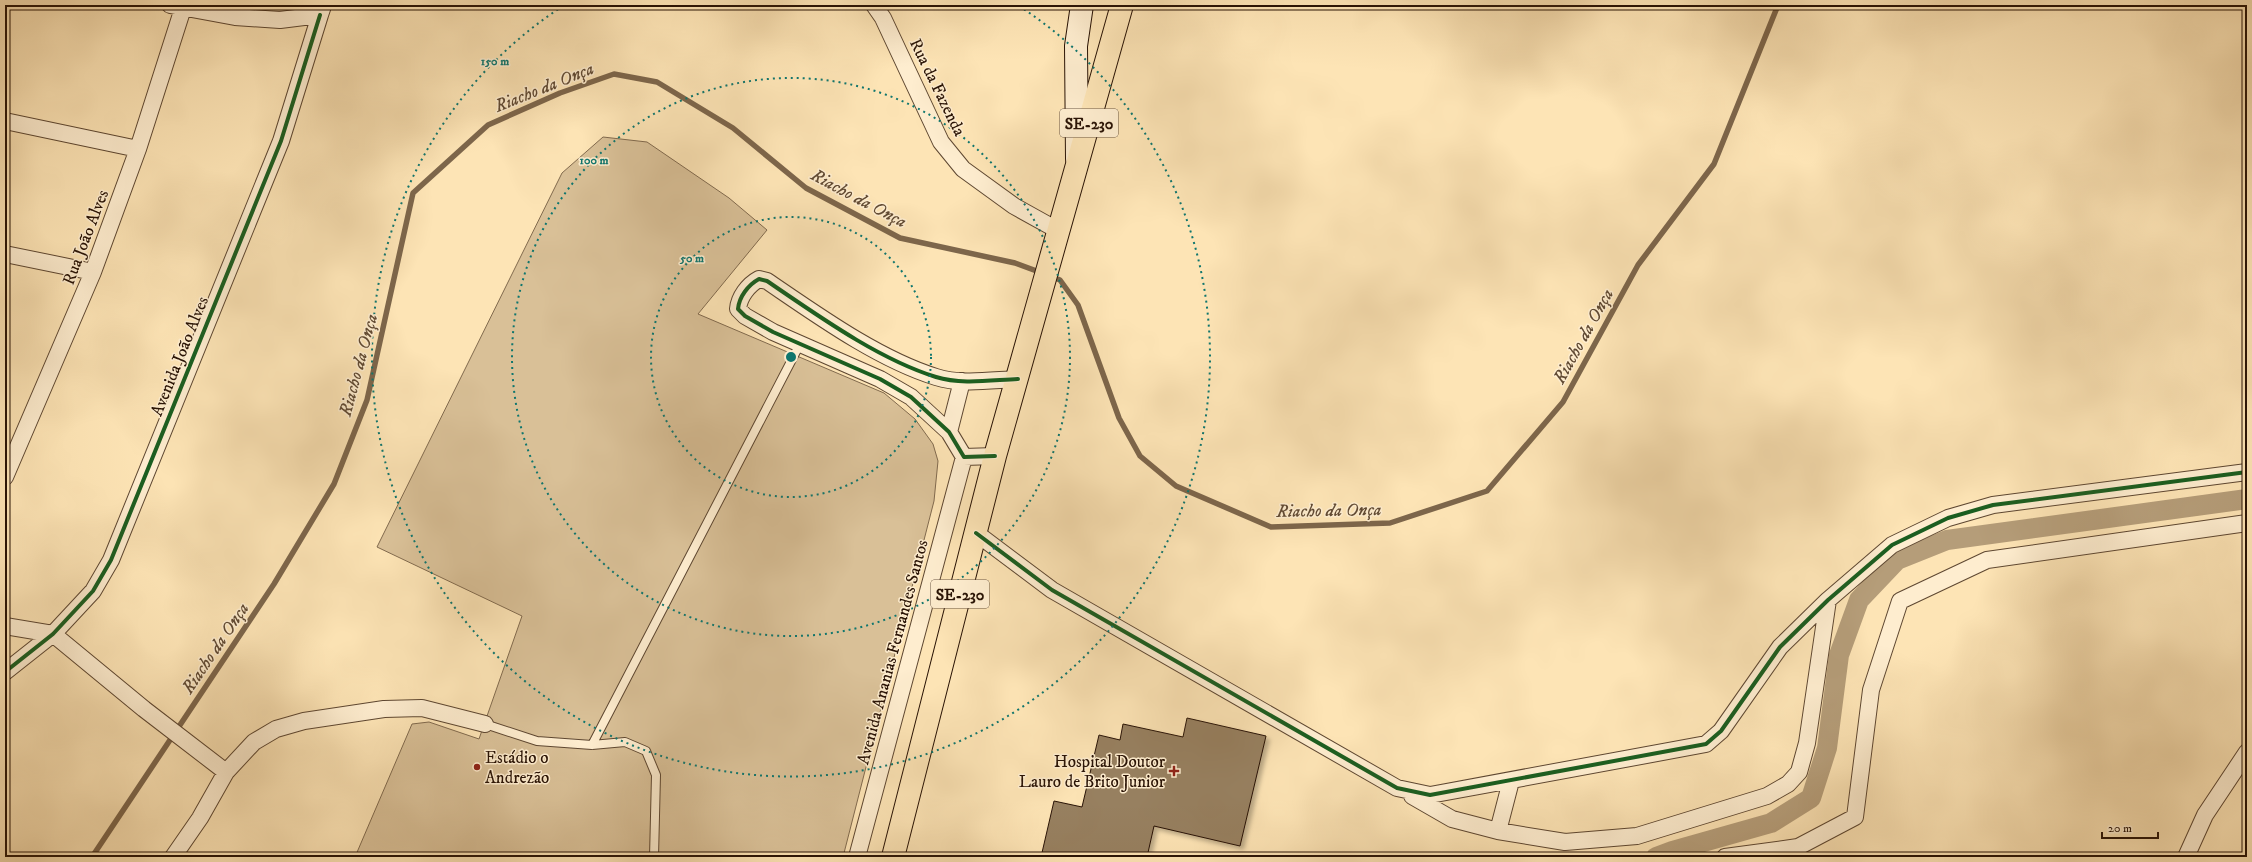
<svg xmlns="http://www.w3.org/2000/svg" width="2252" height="862" viewBox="0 0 2252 862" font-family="'IM FELL DW Pica',serif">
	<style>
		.green { fill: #d9c097; stroke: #816a4e }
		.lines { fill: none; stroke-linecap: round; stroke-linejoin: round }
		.stream { stroke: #7d664b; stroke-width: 5.5 }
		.canal { stroke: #b59d79; stroke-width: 20 }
		.building { fill: #978061; stroke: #291305; filter: url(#shadow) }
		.lane-casing { stroke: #5e4731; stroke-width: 10 }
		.street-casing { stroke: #5e4731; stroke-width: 18 }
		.secondary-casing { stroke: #291305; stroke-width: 24 }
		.primary-casing { stroke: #291305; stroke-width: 24 }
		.lane { stroke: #feedcf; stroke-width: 8 }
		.street { stroke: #feedcf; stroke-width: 16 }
		.secondary { stroke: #feedcf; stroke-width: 22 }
		.primary { stroke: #fde4b5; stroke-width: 22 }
		.cycleway-casing { stroke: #feedcf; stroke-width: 6 }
		.cycleway { stroke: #1b5e20; stroke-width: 4 }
		.ring { fill: none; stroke: #0f766e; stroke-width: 2; stroke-dasharray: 2 4 }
		.poi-dot { fill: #8f2418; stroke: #feedcf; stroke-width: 1.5 }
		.labels { text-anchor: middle; stroke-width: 3; stroke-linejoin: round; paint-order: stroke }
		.shield { fill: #feedcf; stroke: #695442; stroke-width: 1 }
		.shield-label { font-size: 16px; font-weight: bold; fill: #291305 }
		.street-label { font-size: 17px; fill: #291305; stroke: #feedcf }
		.poi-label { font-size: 17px; fill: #291305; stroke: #feedcf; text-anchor: start }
		.water-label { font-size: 18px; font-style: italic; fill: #614a33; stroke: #feedcf }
		.centre { fill: #0f766e; stroke: #feedcf; stroke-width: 2 }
		.ring-label { font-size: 12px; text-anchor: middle; font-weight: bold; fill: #0f766e; stroke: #feedcf; stroke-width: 3; stroke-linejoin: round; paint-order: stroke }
	</style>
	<defs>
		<filter id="shadow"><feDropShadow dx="3.5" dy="3.5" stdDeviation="2" flood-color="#0004"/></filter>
	</defs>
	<rect width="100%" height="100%" fill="#fde4b5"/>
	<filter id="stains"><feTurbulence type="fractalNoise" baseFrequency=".005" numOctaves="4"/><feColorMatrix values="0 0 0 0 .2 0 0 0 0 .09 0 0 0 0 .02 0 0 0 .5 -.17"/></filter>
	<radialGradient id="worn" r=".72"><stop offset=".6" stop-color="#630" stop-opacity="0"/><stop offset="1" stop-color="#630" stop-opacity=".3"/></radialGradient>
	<path class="green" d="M603 137 647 142 729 198 767 230 698 314 884 393 915 419 933 444 938 461 934 501 843 857H355L412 724 429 722 479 739 522 616 377 547 562 173Z"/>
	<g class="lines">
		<path class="stream" d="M1050 276 1060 280 1078 305 1119 418 1140 456 1176 486 1271 527 1390 523 1487 491 1563 402 1638 265 1714 164 1778 5
			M92 857 274 584 334 484 367 400 413 193 488 125 560 93 614 74 657 82 733 128 806 188 900 238 1015 263 1042 273"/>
		<path class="canal" d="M1656 857 1672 851 1771 823 1811 798 1827 748 1839 655 1859 600 1897 560 1947 540 2247 499"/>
	</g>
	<path class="building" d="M1187 718 1266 736 1240 846 1154 826 1147 857H1041L1054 801 1082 807 1099 735 1120 740 1123 724 1183 737Z"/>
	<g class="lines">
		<g class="lane-casing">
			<path id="lane" d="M485 724 537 741 592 745 625 742 646 751 656 775 654 857
				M592 745 800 344"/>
		</g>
		<g class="street-casing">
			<path id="street" d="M170 5 235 17 280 20 320 15 323 6
				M874 5 883 18 941 142 963 169 1014 206 1059 231
				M5 121 138 149
				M5 254 93 272
				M949 432 962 381
				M995 456 964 457 949 432 911 397 880 379 773 332 745 316 738 309C739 297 748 285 759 279L767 281C817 315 878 359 936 377 961 385 992 380 1018 379
				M5 477 93 272 138 149 184 5
				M976 533 1052 590 1397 788 1430 795 1706 744 1721 731 1780 647 1828 600 1892 545 1948 518 1993 505 2247 472
				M5 626 53 634 144 709 226 772
				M5 672 53 634 93 591 111 560 281 141 320 15
				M1412 796 1452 819 1498 831 1565 842 1637 836 1767 796 1788 784 1799 772 1807 743 1828 600
				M1498 831 1511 781
				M173 857 200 818 226 772 254 742 276 729 304 721 384 709 422 708 485 724
				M857 857 964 457
				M1725 857 1798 847 1855 817 1871 690 1900 601 1987 560 2247 523
				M2186 857 2205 815 2247 752"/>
		</g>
		<g class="secondary-casing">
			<path id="secondary" d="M1077 159 1076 46 1082 5"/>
		</g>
		<g class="primary-casing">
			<path id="primary" d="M893 857 995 456 1122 5"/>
		</g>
		<use href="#lane" class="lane"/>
		<use href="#street" class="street"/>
		<use href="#secondary" class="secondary"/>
		<use href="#primary" class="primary"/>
		<g class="cycleway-casing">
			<path id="cycleway" d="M995 456 964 457 949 432 911 397 880 379 773 332 745 316 738 309C739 297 748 285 759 279L767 281C817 315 878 359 936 377 961 385 992 380 1018 379
				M976 533 1052 590 1397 788 1430 795 1706 744 1721 731 1780 647 1828 600 1892 545 1948 518 1993 505 2247 472
				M5 672 53 634 93 591 111 560 281 141 320 15"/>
		</g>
		<use href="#cycleway" class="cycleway"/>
	</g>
	<g class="ring">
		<circle cx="791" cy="357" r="140"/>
		<circle cx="791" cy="357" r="279"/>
		<path d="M1019 6A419 419 0 1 1 563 6"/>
	</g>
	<g class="poi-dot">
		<circle cx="477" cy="767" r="4"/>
		<path d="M1172 765h4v4h4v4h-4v4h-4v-4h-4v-4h4z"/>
	</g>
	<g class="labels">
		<g class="shield">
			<rect x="1060" y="109" width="58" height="28" rx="3"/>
			<rect x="931" y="580" width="58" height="28" rx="3"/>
		</g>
		<g class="shield-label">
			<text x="1089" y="129">SE-230</text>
			<text x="960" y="600">SE-230</text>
		</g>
		<g class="street-label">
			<text transform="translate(938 87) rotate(64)" y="6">Rua da Fazenda</text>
			<text transform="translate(85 237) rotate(-69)" y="6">Rua João Alves</text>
			<text transform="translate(179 356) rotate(-68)" y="6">Avenida João Alves</text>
			<text transform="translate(892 652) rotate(-75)" y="6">Avenida Ananias Fernandes Santos</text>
		</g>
		<g class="poi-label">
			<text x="485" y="763">Estádio o<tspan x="485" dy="20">Andrezão</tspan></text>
			<text x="1165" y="767" text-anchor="end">Hospital Doutor<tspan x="1165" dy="20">Lauro de Brito Junior</tspan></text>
		</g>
		<g class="water-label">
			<text transform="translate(544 87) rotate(-22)" y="6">Riacho da Onça</text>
			<text transform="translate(859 198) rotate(28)" y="6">Riacho da Onça</text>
			<text transform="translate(1583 336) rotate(-61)" y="6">Riacho da Onça</text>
			<text transform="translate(358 365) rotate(-75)" y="6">Riacho da Onça</text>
			<text transform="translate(1329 510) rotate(-1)" y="6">Riacho da Onça</text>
			<text transform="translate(215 648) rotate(-56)" y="6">Riacho da Onça</text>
		</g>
	</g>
	<circle cx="791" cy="357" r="6" class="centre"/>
	<g class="ring-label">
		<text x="495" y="65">150 m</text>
		<text x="594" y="164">100 m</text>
		<text x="692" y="262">50 m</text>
	</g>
	<rect width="2252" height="862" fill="none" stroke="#fde4b5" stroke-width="20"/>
	<rect x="6" y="6" width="2240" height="850" fill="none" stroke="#291305" stroke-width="2"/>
	<rect x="10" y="10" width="2232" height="842" fill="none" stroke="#291305"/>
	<path d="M2102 832v6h56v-6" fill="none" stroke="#291305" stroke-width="2"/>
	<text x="2108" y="832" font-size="12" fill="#291305" stroke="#feedcf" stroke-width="3" paint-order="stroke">20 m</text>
	<rect width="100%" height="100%" filter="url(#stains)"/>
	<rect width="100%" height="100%" fill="url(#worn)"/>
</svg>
